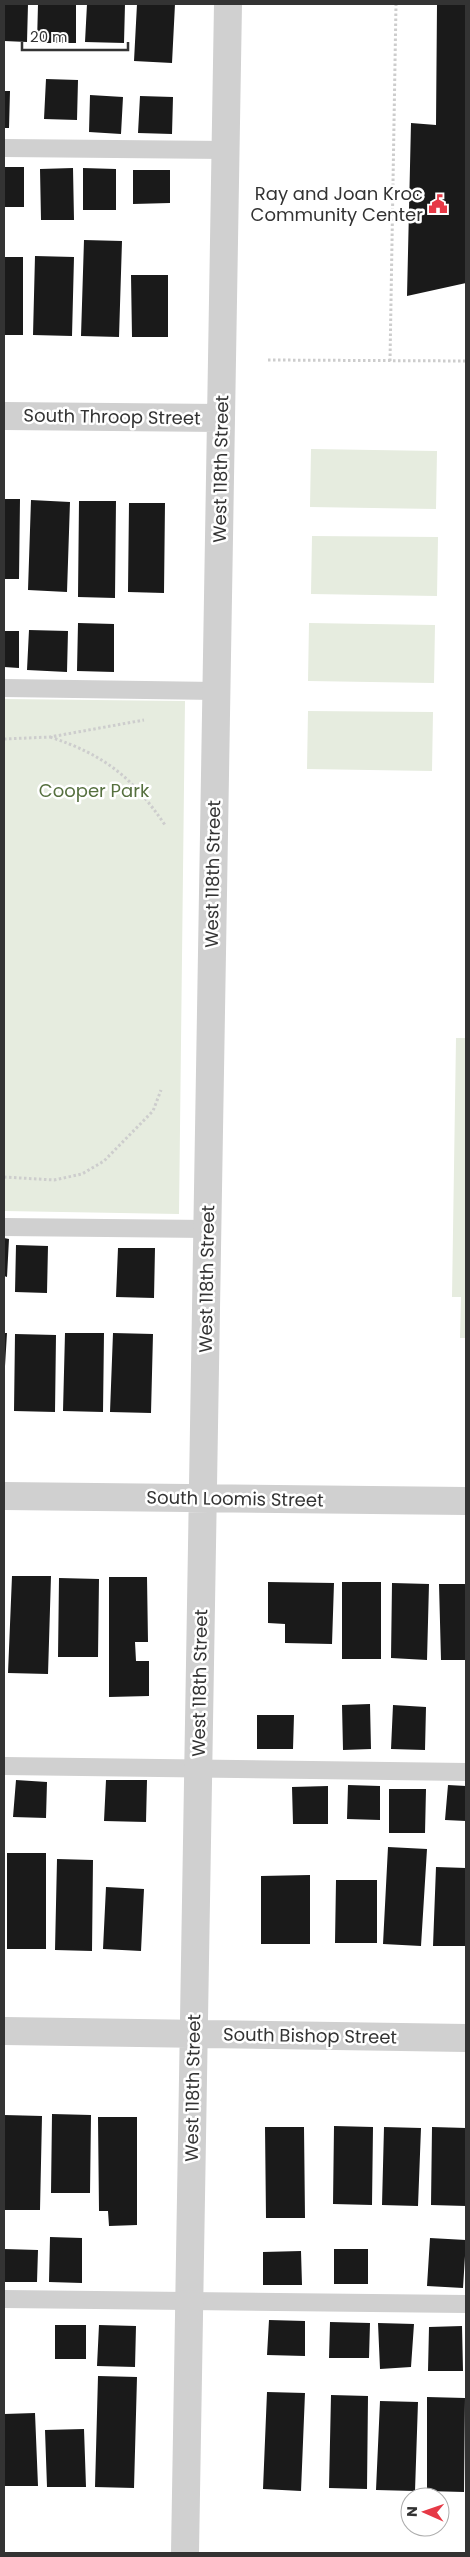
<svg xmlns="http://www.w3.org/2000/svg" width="470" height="2557" viewBox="0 0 470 2557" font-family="Poppins,sans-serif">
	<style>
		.green { fill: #e6ecdf }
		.building { fill: #1a1a1a }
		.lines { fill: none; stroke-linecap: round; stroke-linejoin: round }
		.path { stroke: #cdcdcd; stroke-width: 3; stroke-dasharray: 2.5 2.5; stroke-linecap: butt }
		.lane { stroke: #d0d0d0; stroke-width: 18 }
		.street { stroke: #d0d0d0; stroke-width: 28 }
		.labels { text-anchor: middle; stroke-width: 5; stroke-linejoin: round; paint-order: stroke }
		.poi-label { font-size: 18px; fill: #333; stroke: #fff; text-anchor: end }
		.street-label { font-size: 18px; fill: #333; stroke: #fff }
		.park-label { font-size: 18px; fill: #56703f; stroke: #fff }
	</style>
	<rect width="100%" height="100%" fill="#fff"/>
	<path class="green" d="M311 449 437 451 436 509 310 507Z
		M312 536 438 537 437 596 311 594Z
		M309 623 435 625 434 683 308 681Z
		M4 699 185 701 179 1214 4 1211Z
		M308 711 433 712 432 771 307 769Z
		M456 1038H466V1338H460L461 1297H452Z"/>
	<path class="building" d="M4 4H28L27 42 4 41Z
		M38 4H76V43H37Z
		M87 4H125L124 43 85 42Z
		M137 4H175L172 63 134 61Z
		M437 4H466V283L407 296 411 123 436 125Z
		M46 79 78 80 77 120 44 119Z
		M4 91H10L9 128H4Z
		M90 95 123 97 121 134 89 132Z
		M140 96 173 97 172 134 138 133Z
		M4 167H24V207H4Z
		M73 168 74 220H41L40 169Z
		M83 168 116 169V210H83Z
		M133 170H170V203L133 204Z
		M84 240 122 241 119 337 81 336Z
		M35 256 74 257 72 336 33 335Z
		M4 257H23V335H4Z
		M131 275H168V337H132Z
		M4 499H20L19 579H4Z
		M31 500 70 502 67 592 28 590Z
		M79 501H116L115 598 78 597Z
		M129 503H165L164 593 128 592Z
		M78 623 114 624V672L77 671Z
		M29 630 68 631 67 672 27 670Z
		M4 631H19V668L4 667Z
		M4 1238 9 1239 7 1277 4 1276Z
		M16 1245 48 1246 47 1293 15 1292Z
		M118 1248H155L154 1298 116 1297Z
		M4 1333H7L5 1366H4Z
		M65 1333H104L103 1412 63 1411Z
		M113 1333 153 1334 151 1413 110 1412Z
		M15 1334 56 1335 55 1412 14 1411Z
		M12 1576H51L48 1674 8 1673Z
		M109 1577H147L148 1642H135L136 1661H149V1696L109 1697Z
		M59 1578 99 1579 98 1657H58Z
		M268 1582 334 1583 332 1644 285 1643V1624L268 1623Z
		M342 1582H381V1659H342Z
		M392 1583 429 1584 427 1660 391 1658Z
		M439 1584H466V1660H441Z
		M370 1704 371 1749 343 1750 342 1705Z
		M393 1705 426 1707 425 1750 391 1749Z
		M257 1715H294L293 1749H257Z
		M16 1780 47 1782 46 1818 13 1817Z
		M106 1780H147L146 1822 104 1821Z
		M348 1785 380 1786V1820L347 1819Z
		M448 1785 466 1786V1821L445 1820Z
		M328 1786V1824H293L292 1787Z
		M389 1789H426L425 1833H389Z
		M388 1847 427 1849 421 1946 383 1944Z
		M7 1853H46V1949H7Z
		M57 1859 93 1860 92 1951 55 1950Z
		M436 1867 466 1868V1946H433Z
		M310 1875V1944H261V1876Z
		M336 1880H377V1943H335Z
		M106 1887 144 1889 141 1951 103 1949Z
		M52 2114 91 2115 90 2193H51Z
		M4 2115 42 2116 40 2210H4Z
		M98 2117H137V2225L109 2226 108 2211H99Z
		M334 2126 373 2127 372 2205 333 2204Z
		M265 2127H304L305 2218H266Z
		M384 2127 421 2128 418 2206 382 2205Z
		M432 2127 466 2128V2206L431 2205Z
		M50 2237 82 2238V2283L49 2282Z
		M430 2238 466 2240 463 2288 427 2286Z
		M4 2249 38 2250 37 2282H4Z
		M334 2249H368V2284H334Z
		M301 2251 302 2285H263V2252Z
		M269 2320 305 2321V2356L267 2355Z
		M330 2322 370 2323 369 2358H329Z
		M378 2323 414 2324 411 2367 380 2369Z
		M55 2325H86V2359H55Z
		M99 2325 136 2326 135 2367 97 2366Z
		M462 2326 463 2371H428L429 2327Z
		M98 2376 137 2377 134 2488 95 2487Z
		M267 2392 305 2393 301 2491 263 2489Z
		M331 2395 368 2396 367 2489 329 2488Z
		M427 2397 465 2398 464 2492 427 2491Z
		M380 2401 418 2402 415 2491 376 2490Z
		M35 2413 38 2486H4V2414Z
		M84 2429 86 2487H47L45 2430Z"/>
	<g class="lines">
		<path class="path" d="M268 360 466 361
			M390 361 396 4
			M50 737C105 755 133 778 165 825
			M4 739 50 737 144 720
			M4 1177 54 1180 82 1174 104 1161 153 1111 161 1090"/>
		<path class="lane" d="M4 148 226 150
			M4 688 216 691
			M4 1227 208 1229
			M4 1766 466 1772
			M4 2299 466 2304"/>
		<path class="street" d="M4 416 221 418
			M4 1496 466 1501
			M4 2031 466 2038
			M185 2553 228 4"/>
	</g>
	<defs>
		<g id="civic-bare" transform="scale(1.5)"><path d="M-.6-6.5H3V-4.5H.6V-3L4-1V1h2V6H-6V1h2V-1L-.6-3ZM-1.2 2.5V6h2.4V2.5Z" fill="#e63946" stroke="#fff" stroke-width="2.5" paint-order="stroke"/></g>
	</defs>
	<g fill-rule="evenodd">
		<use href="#civic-bare" x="438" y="204"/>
	</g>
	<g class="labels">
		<g class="poi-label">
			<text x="423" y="200">Ray and Joan Kroc<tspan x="423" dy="21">Community Center</tspan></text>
		</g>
		<g class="street-label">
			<text transform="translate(112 417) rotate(1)" y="6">South Throop Street</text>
			<text transform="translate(221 469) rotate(-89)" y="6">West 118th Street</text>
			<text transform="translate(213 874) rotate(-89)" y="6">West 118th Street</text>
			<text transform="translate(207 1279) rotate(-89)" y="6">West 118th Street</text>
			<text transform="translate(235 1499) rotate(1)" y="6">South Loomis Street</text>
			<text transform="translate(200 1683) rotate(-89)" y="6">West 118th Street</text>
			<text transform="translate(310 2036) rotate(1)" y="6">South Bishop Street</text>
			<text transform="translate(193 2088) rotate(-89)" y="6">West 118th Street</text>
		</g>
		<g class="park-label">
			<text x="94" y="797">Cooper Park</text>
		</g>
	</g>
	<rect width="470" height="2557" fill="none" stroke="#333333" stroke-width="10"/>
	<g transform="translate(425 2512) rotate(272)"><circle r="24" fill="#ffffff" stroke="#adadad"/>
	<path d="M0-4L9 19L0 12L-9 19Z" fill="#e63946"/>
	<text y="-8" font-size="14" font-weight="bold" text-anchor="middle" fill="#333333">N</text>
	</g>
	<path d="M22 42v8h106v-8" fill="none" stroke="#333333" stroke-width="2.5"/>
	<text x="30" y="42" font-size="15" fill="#333333" stroke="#ffffff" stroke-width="4" paint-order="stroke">20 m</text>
</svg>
